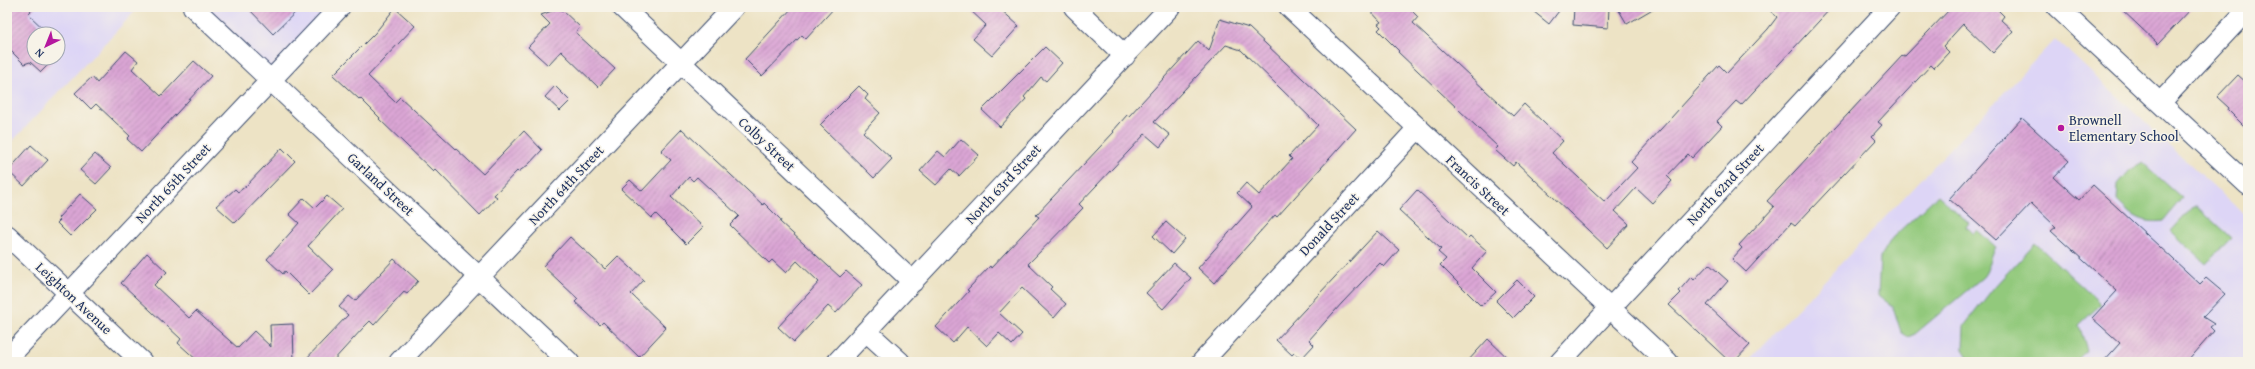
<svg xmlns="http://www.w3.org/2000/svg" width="2255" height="369" viewBox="0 0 2255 369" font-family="'Gentium Book Plus',serif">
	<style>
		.built { fill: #ddd5f6; fill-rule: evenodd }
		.green { fill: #92c97b; stroke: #567c6c }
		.building { fill: url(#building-hatch) }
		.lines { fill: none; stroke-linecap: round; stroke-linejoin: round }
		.minor-casing { stroke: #3a4a6d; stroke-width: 22 }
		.minor { stroke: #fff; stroke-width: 20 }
		.poi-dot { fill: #b5179e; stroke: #f7f3e8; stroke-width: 1.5 }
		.labels { text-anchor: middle; stroke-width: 3; stroke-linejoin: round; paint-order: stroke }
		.poi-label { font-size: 14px; fill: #1b2f5e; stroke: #f7f3e8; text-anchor: start }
		.street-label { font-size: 14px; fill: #1b2f5e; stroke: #f7f3e8 }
	</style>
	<defs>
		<pattern id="building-hatch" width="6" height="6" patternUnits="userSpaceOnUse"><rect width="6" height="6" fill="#dba6d5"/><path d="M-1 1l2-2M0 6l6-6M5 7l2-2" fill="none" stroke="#b188b0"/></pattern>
	</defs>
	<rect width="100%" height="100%" fill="#f7f3e8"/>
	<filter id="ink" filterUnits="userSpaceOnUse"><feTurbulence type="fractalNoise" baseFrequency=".025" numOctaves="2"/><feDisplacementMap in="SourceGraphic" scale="8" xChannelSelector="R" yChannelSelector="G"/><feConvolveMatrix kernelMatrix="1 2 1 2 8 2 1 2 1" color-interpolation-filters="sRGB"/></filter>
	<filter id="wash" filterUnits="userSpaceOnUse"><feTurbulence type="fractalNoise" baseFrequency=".012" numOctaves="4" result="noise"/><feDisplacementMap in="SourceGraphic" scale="16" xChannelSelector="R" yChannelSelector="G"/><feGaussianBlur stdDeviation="0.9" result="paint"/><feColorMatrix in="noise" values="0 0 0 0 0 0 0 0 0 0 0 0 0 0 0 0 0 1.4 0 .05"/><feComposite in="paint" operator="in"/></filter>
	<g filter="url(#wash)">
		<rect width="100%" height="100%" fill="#ede3c5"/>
		<path class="built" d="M7 7H139L7 147ZM34 34H58V58H34Z
			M203 7H331L271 71Z
			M2055 39 2248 218 2247 362H1747Z"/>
		<path class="green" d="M2143 163 2182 198 2163 221C2142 224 2131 215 2117 201L2118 184 2130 170Z
			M1938 195 1969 223 1966 227 1973 234 1977 230 1996 247C1989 258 1991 267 1983 277L1915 334 1908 337 1901 332 1893 307 1878 295 1880 258 1892 238Z
			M2195 205 2231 238 2206 264 2171 231Z
			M2035 243 2101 304 2079 325 2087 350 2075 362H1971L1963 349 1964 326 1995 286Z"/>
		<g id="blocks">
			<path class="building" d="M7 7H35L28 14 49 34H34V58H55L41 72 30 62 24 64 7 47Z
				M247 7H301L273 34Z
				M793 7H835L806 39 802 35 762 76 745 59Z
				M967 7H998L1019 26 992 56 973 39 986 25Z
				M1367 7H1408L1418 17 1413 23 1513 116 1524 104 1563 141 1552 153 1605 202 1637 168 1631 162 1719 65 1727 73 1768 29 1777 17 1766 7H1832L1741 105 1736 101 1717 121 1722 126 1692 158 1688 154 1667 176 1672 181 1652 203 1636 188 1615 211 1629 224 1607 248 1516 162 1513 166 1495 150 1498 147 1398 52 1399 51 1378 30 1381 27 1378 24 1381 22Z
				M1528 7H1562L1549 24Z
				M1574 7H1609L1608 28 1573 25Z
				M1617 7H1656L1627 24Z
				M1952 7H1995L2004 16 2001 20 2013 31 1993 53 1963 24 1943 46 1949 52 1934 68 1931 65 1878 122 1882 125 1872 136 1876 140 1795 226 1791 223 1746 272 1732 259 1742 248 1739 245 1774 207 1767 201 1903 55 1905 56Z
				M2119 7H2193L2158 44Z
				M395 8 415 26 368 76 395 102 400 97 483 174 524 131 542 150 528 165 518 172 517 171 494 195 497 197 480 215 435 169 433 171 379 119 380 118 360 98 359 99 333 75 375 33Z
				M557 9 562 10 580 27 576 32 577 34 615 69 598 87 561 51 548 65 528 47 550 24 541 15Z
				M1220 19 1249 28 1356 129 1277 217 1275 215 1214 283 1198 268 1252 207 1237 193 1246 183 1259 195 1292 159 1289 156 1318 125 1241 50 1226 45 1154 122 1170 135 1160 147 1145 134 1079 204 1083 208 1028 264 1052 287 1050 289 1066 304 1054 318 1022 288 999 313 1022 334 1012 345 999 333 987 346 967 327 953 343 936 327 969 291 967 290 990 266 991 268 1039 217 1036 215 1114 132 1113 131 1127 115 1129 116 1198 41 1209 51Z
				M1045 47 1062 63 1046 81 1041 77 1024 97 1026 99 1000 127 982 110Z
				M126 51 138 61 132 69 161 96 194 61 211 76 141 152 127 139 130 136 96 104 91 109 75 93 92 77 97 83Z
				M2238 75 2248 84V130L2228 110 2229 108 2217 97Z
				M555 86 570 101 560 111 545 97Z
				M859 86 868 95 865 99 880 113 863 132 892 159 874 178 820 125Z
				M2022 118 2069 161 2054 177 2079 200 2093 185 2200 284 2206 278 2225 294 2203 317 2214 324 2210 327 2214 331 2187 362H2103L2120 343 2092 318 2117 291 2051 231 2056 227 2031 203 1996 240 1949 199Z
				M682 129 763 205 764 203 781 220 780 222 840 277 846 271 862 285 836 313 828 306 794 342 778 327 819 282 797 261 786 273 772 260 769 263 730 225 739 216 697 177 693 181 689 177 671 197 703 227 686 244 656 214 652 218 621 189 630 180 642 191 671 160 661 151Z
				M961 139 979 155 959 176 951 169 936 185 920 171 938 151 945 157Z
				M31 145 48 160 24 186 8 171Z
				M282 148 295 161 235 223 216 206 235 189 238 192 246 186Z
				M95 154 111 168 96 184 80 170Z
				M1417 190 1468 238 1470 236 1487 251 1472 268 1496 292 1481 306 1440 265 1446 259 1438 252 1441 249 1399 210Z
				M80 194 97 209 70 236 57 223 60 220 58 218Z
				M327 196 342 209 308 246 333 270 309 295 285 271 283 274 267 259 299 223 289 214 304 198 315 208Z
				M1166 222 1185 239 1172 254 1153 236Z
				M1378 231 1399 250 1384 267 1380 263 1342 303 1309 340 1314 345 1301 359 1294 353 1292 355 1276 340Z
				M570 237 605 269 618 256 644 280 631 294 666 328 639 357 603 322 600 325 585 311 575 302 578 299 543 266Z
				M147 253 167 272 154 285 189 318 196 311 238 348 254 331 271 347 270 325 293 324 294 362H199L178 343 181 339 121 283Z
				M394 259 418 281 407 294 404 292 374 325 370 321 363 328 332 362H303L348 315 339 307 349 296 355 301Z
				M1174 263 1191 278 1163 309 1146 293Z
				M1709 264 1728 281 1707 305 1750 345 1734 362H1730L1669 305 1681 293 1679 291 1691 277 1694 280Z
				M1517 280 1534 297 1513 318 1496 301Z
				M1488 339 1512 362H1467Z"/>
		</g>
	</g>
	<g filter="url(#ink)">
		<use href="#blocks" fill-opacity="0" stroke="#3a4a6d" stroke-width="1"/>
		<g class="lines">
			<g class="minor-casing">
				<path id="minor" d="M193 7 569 362
					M622 7 913 282
					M1074 7 1125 56
					M1289 7 1668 362
					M2057 7 2248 185
					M2160 103 2248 9
					M7 235 142 362
					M866 331 900 362
					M7 359 340 7
					M399 362 734 7
					M837 362 1170 7
					M1202 362 1418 128
					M1560 362 1890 7"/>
			</g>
			<use href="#minor" class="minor"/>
		</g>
	</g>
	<circle class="poi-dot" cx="2061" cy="128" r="4"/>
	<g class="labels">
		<g class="poi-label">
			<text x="2069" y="125">Brownell<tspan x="2069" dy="16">Elementary School</tspan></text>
		</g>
		<g class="street-label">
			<text transform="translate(767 144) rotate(43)" y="5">Colby Street</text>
			<text transform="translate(173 183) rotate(-47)" y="5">North 65th Street</text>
			<text transform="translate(381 184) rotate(43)" y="5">Garland Street</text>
			<text transform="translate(1003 184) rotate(-47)" y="5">North 63rd Street</text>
			<text transform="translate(1725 184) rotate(-47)" y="5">North 62nd Street</text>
			<text transform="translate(566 185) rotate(-47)" y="5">North 64th Street</text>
			<text transform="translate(1478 185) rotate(43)" y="5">Francis Street</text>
			<text transform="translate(1329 224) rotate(-47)" y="5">Donald Street</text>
			<text transform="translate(74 298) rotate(43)" y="5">Leighton Avenue</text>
		</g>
	</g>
	<rect width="2255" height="369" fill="none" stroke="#f7f3e8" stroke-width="24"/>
	<g transform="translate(46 46) rotate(223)"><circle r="19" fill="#f7f3e8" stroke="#9fa5b1"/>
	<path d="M0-3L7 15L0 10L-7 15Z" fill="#b5179e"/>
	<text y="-6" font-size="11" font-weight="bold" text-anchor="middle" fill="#1b2f5e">N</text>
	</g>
</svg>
